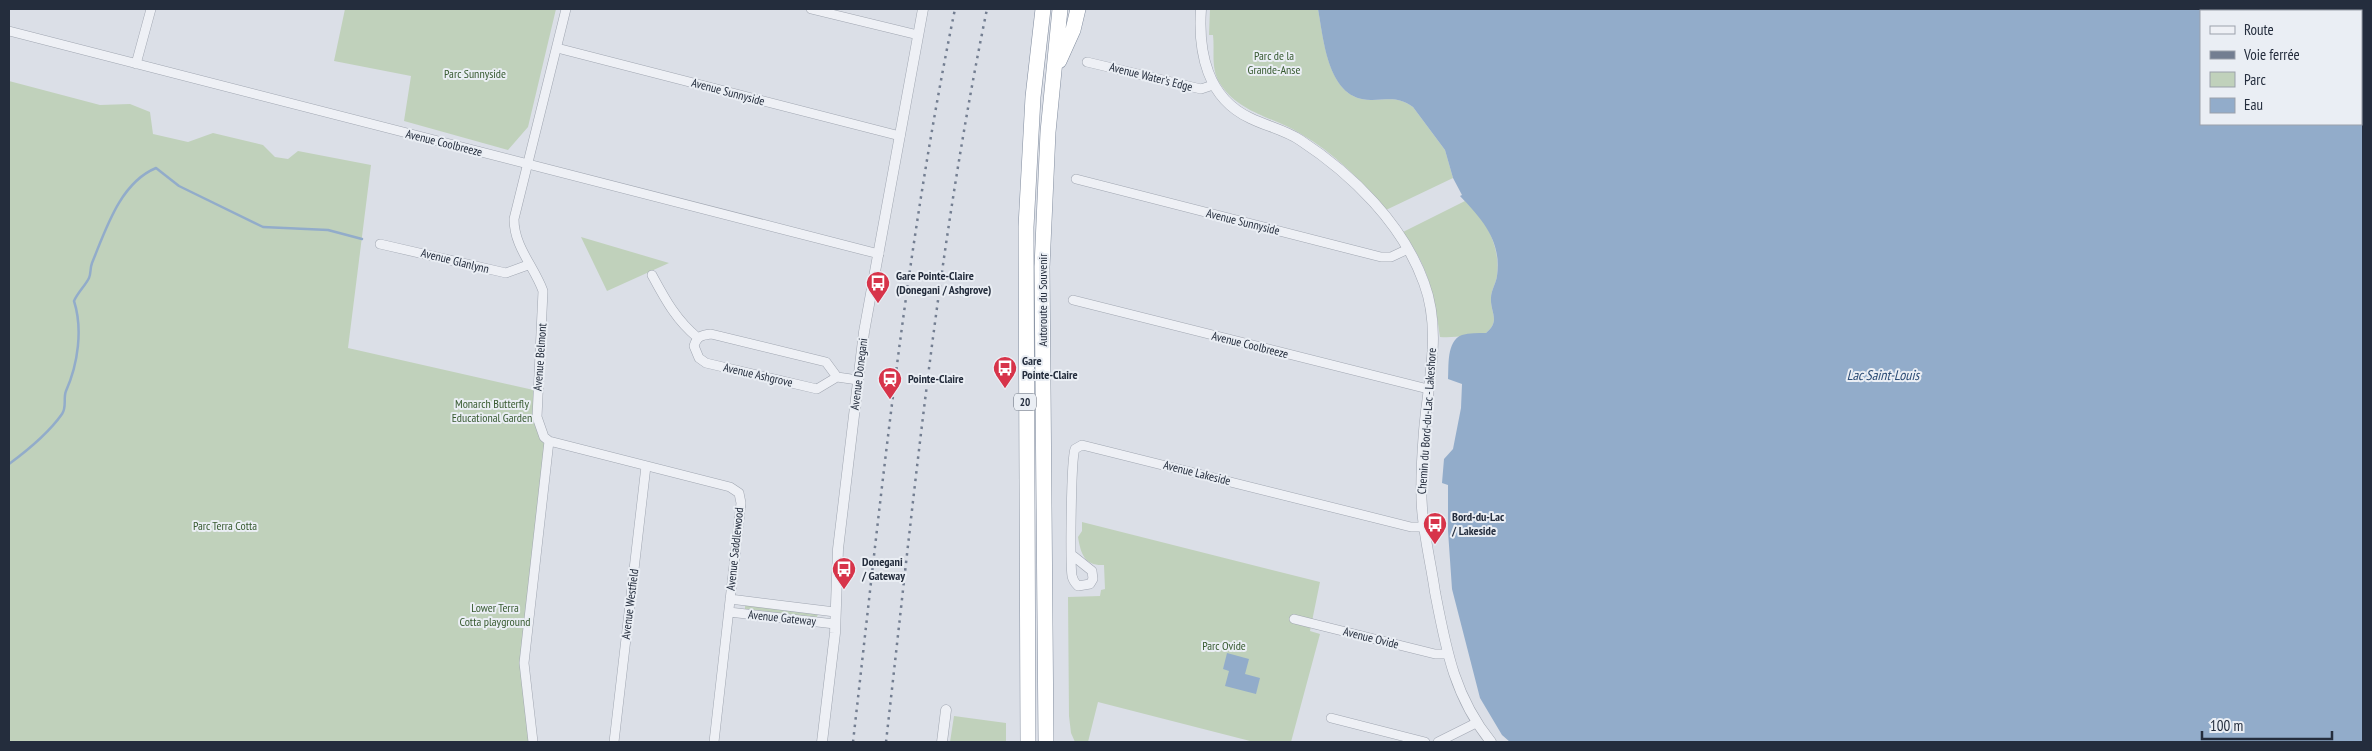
<svg xmlns="http://www.w3.org/2000/svg" width="2372" height="751" viewBox="0 0 2372 751" font-family="'PT Sans Narrow',sans-serif">
	<style>
		.green { fill: #c0d1bb }
		.water { fill: #92acca; fill-rule: evenodd }
		.lines { fill: none; stroke-linecap: round; stroke-linejoin: round }
		.stream { stroke: #92acca; stroke-width: 2.5 }
		.minor-casing { stroke: #a0a6b1; stroke-width: 10 }
		.tertiary-casing { stroke: #a0a6b1; stroke-width: 11 }
		.motorway-casing { stroke: #818c9e; stroke-width: 16 }
		.minor { stroke: #eef0f5; stroke-width: 9 }
		.tertiary { stroke: #eef0f5; stroke-width: 10 }
		.motorway { stroke: #fff; stroke-width: 15 }
		.rail { stroke: #737e91; stroke-width: 2.5; stroke-dasharray: 2.5 5; stroke-linecap: butt }
		.labels { text-anchor: middle; stroke-width: 4; stroke-linejoin: round; paint-order: stroke }
		.shield { fill: #eaeef4; stroke: #5f6774; stroke-width: 1 }
		.shield-label { font-size: 11px; font-weight: bold; fill: #242d3d }
		.park-label { font-size: 12px; fill: #375a30; stroke: #eaeef4 }
		.street-label { font-size: 12px; fill: #242d3d; stroke: #eaeef4 }
		.poi-label { font-size: 12px; font-weight: bold; fill: #242d3d; stroke: #eaeef4; text-anchor: start }
		.water-label { font-size: 14px; font-style: italic; fill: #2b4b74; stroke: #eaeef4 }
	</style>
	<rect width="100%" height="100%" fill="#dbdfe7"/>
	<path class="green" d="M345 9H556L528 127 508 150 404 121 411 76 334 61Z
		M1210 9H1318C1324 41 1328 101 1372 100 1389 100 1397 96 1413 107L1445 150 1453 178 1386 210C1362 181 1334 153 1301 134 1274 117 1241 114 1221 85 1210 70 1215 52 1213 35H1209Z
		M9 81 100 105 130 104 150 112 153 134 188 142 213 133 263 145 275 157 288 159 298 151 371 165 348 348 538 391 537 417 549 441 524 663 533 742H9Z
		M1465 201C1486 218 1501 248 1497 276 1496 283 1491 291 1491 298 1490 312 1501 321 1486 333 1469 335 1456 338 1440 337 1434 293 1429 268 1403 232Z
		M581 237 669 263 607 291Z
		M1082 522 1320 582 1310 631 1320 634 1291 742H1254L1098 702 1088 742H1075L1071 733 1069 716 1068 597 1100 596 1101 590 1105 589 1104 565C1085 566 1081 555 1078 537L1082 531Z
		M745 605 818 614 817 617 745 609Z
		M954 716 1006 723V742H950Z"/>
	<path class="water" d="M1318 9H2363V742H1559L1553 741 1510 742 1502 735 1480 698 1452 589 1448 531V485L1442 483 1444 459 1453 449 1461 408 1462 384 1448 379C1449 367 1446 341 1462 335 1469 333 1478 333 1486 333 1501 321 1490 312 1491 298 1491 291 1496 283 1497 276 1502 241 1482 219 1460 196L1462 195 1453 178 1445 150 1413 107C1397 96 1389 100 1372 100 1328 101 1324 42 1318 9ZM2201 11H2361V124H2201Z
		M1227 653 1249 659 1245 674 1260 678 1256 694 1225 686 1229 671 1223 669Z"/>
	<g class="lines">
		<path class="stream" d="M9 464C28 450 48 434 62 414 67 407 63 398 66 391 78 364 83 329 74 301 78 292 85 286 89 278 91 274 90 268 92 263 106 229 120 183 156 168L179 186 263 227 328 230 362 239"/>
		<g class="minor-casing">
			<path id="minor" d="M811 9 918 35
				M9 31 879 254
				M557 48 900 136
				M1087 62 1201 89 1213 85
				M136 64 151 9
				M1076 179 1381 257H1391L1408 249
				M380 244 506 273 528 265
				M652 275C665 299 676 320 698 338
				M1073 300 1428 389
				M711 334 826 362 837 377 817 389 706 363 699 358 694 346C697 336 702 335 711 334Z
				M837 377 858 380
				M549 441 730 487 739 493 741 503 714 742
				M1072 555 1092 571 1093 579 1090 584 1078 586C1075 583 1073 581 1072 576 1070 561 1071 459 1075 449L1082 445 1411 527H1424
				M730 599 835 612
				M729 612 835 624
				M1294 619 1435 654H1448
				M1331 718 1425 742
				M533 742 524 663 549 441 544 437 537 417 543 291C534 266 514 247 514 219L566 9
				M614 742 646 466
				M1438 742 1476 723"/>
		</g>
		<g class="tertiary-casing">
			<path id="tertiary" d="M1201 9C1198 52 1207 98 1250 118 1266 126 1285 130 1300 140 1352 174 1403 224 1424 283 1442 331 1428 382 1424 431 1422 457 1420 482 1422 508 1424 536 1431 564 1435 592 1446 649 1454 696 1491 742
				M822 742 835 633 838 549 864 332 923 9
				M942 742 946 710"/>
		</g>
		<g class="motorway-casing">
			<path id="motorway" d="M1059 61 1073 30 1078 9
				M1028 742 1026 227 1033 97 1043 9
				M1046 742 1042 267 1048 132 1060 9"/>
		</g>
		<use href="#minor" class="minor"/>
		<use href="#tertiary" class="tertiary"/>
		<use href="#motorway" class="motorway"/>
		<path class="rail" d="M853 742C881 497 905 251 955 9
			M886 742C914 497 937 251 987 9"/>
	</g>
	<defs>
		<g id="bus-pin" transform="scale(1.25)"><path d="M0 17L-7.5 6A9.5 9.5 0 1 1 7.5 6Z" fill="#d7344a" stroke="#eaeef4"/><path d="M-5-6H5V4H4V6H2V4H-2V6H-4V4H-5ZM-3.5-4V0h7V-4ZM-3.5 1.2v1.5H-2V1.2ZM2 1.2v1.5H3.5V1.2Z" fill="#fff"/></g>
		<g id="station-pin" transform="scale(1.25)"><path d="M0 17L-7.5 6A9.5 9.5 0 1 1 7.5 6Z" fill="#d7344a" stroke="#eaeef4"/><path d="M-3-6H3Q5-6 5-4V2Q5 4 3 4L4.5 6H3L1.5 4h-3L-3 6H-4.5L-3 4Q-5 4-5 2V-4Q-5-6-3-6ZM-3.5-4v3h7v-3ZM-3.5 1v1.5H-2V1ZM2 1v1.5H3.5V1Z" fill="#fff"/></g>
	</defs>
	<g fill-rule="evenodd">
		<use href="#bus-pin" x="878" y="283"/>
		<use href="#bus-pin" x="1005" y="368"/>
		<use href="#station-pin" x="890" y="379"/>
		<use href="#bus-pin" x="1435" y="524"/>
		<use href="#bus-pin" x="844" y="569"/>
	</g>
	<g class="labels">
		<rect class="shield" x="1014" y="393.5" width="22" height="17" rx="4"/>
		<g class="shield-label">
			<text x="1025" y="406">20</text>
		</g>
		<g class="park-label">
			<text x="1274" y="60">Parc de la<tspan x="1274" dy="14">Grande-Anse</tspan></text>
			<text x="475" y="78">Parc Sunnyside</text>
			<text x="492" y="408">Monarch Butterfly<tspan x="492" dy="14">Educational Garden</tspan></text>
			<text x="225" y="530">Parc Terra Cotta</text>
			<text x="495" y="612">Lower Terra<tspan x="495" dy="14">Cotta playground</tspan></text>
			<text x="1224" y="650">Parc Ovide</text>
		</g>
		<g class="street-label">
			<text transform="translate(1151 77) rotate(14)" y="4">Avenue Water's Edge</text>
			<text transform="translate(728 92) rotate(15)" y="4">Avenue Sunnyside</text>
			<text transform="translate(444 143) rotate(14)" y="4">Avenue Coolbreeze</text>
			<text transform="translate(1243 222) rotate(14)" y="4">Avenue Sunnyside</text>
			<text transform="translate(455 261) rotate(14)" y="4">Avenue Glanlynn</text>
			<text transform="translate(1043 300) rotate(-90)" y="4">Autoroute du Souvenir</text>
			<text transform="translate(1250 345) rotate(14)" y="4">Avenue Coolbreeze</text>
			<text transform="translate(540 357) rotate(-86)" y="4">Avenue Belmont</text>
			<text transform="translate(859 374) rotate(-83)" y="4">Avenue Donegani</text>
			<text transform="translate(758 375) rotate(13)" y="4">Avenue Ashgrove</text>
			<text transform="translate(1427 421) rotate(-86)" y="4">Chemin du Bord-du-Lac - Lakeshore</text>
			<text transform="translate(1197 473) rotate(14)" y="4">Avenue Lakeside</text>
			<text transform="translate(735 549) rotate(-84)" y="4">Avenue Saddlewood</text>
			<text transform="translate(630 604) rotate(-83)" y="4">Avenue Westfield</text>
			<text transform="translate(782 618) rotate(6)" y="4">Avenue Gateway</text>
			<text transform="translate(1371 638) rotate(14)" y="4">Avenue Ovide</text>
		</g>
		<g class="poi-label">
			<text x="896" y="280">Gare Pointe-Claire<tspan x="896" dy="14">(Donegani / Ashgrove)</tspan></text>
			<text x="1022" y="365">Gare<tspan x="1022" dy="14">Pointe-Claire</tspan></text>
			<text x="908" y="383">Pointe-Claire</text>
			<text x="1452" y="521">Bord-du-Lac<tspan x="1452" dy="14">/ Lakeside</tspan></text>
			<text x="862" y="566">Donegani<tspan x="862" dy="14">/ Gateway</tspan></text>
		</g>
		<g class="water-label">
			<text x="1883" y="380">Lac Saint-Louis</text>
		</g>
	</g>
	<rect width="2372" height="751" fill="none" stroke="#242d3d" stroke-width="20"/>
	<rect x="2200" y="10" width="162" height="115" fill="#eaeef4" stroke="#9ba1ab"/>
	<rect x="2210" y="26" width="25" height="8" fill="#eef0f5" stroke="#9ba1ab"/>
	<text x="2244" y="35" font-size="15" fill="#242d3d">Route</text>
	<rect x="2210" y="51" width="25" height="8" fill="#737e91" stroke="#9ba1ab"/>
	<text x="2244" y="60" font-size="15" fill="#242d3d">Voie ferrée</text>
	<rect x="2210" y="72" width="25" height="15" fill="#c0d1bb" stroke="#9ba1ab"/>
	<text x="2244" y="85" font-size="15" fill="#242d3d">Parc</text>
	<rect x="2210" y="98" width="25" height="15" fill="#92acca" stroke="#9ba1ab"/>
	<text x="2244" y="110" font-size="15" fill="#242d3d">Eau</text>
	<path d="M2202 731v8h130v-8" fill="none" stroke="#242d3d" stroke-width="2.5"/>
	<text x="2210" y="731" font-size="15" fill="#242d3d" stroke="#eaeef4" stroke-width="4" paint-order="stroke">100 m</text>
</svg>
